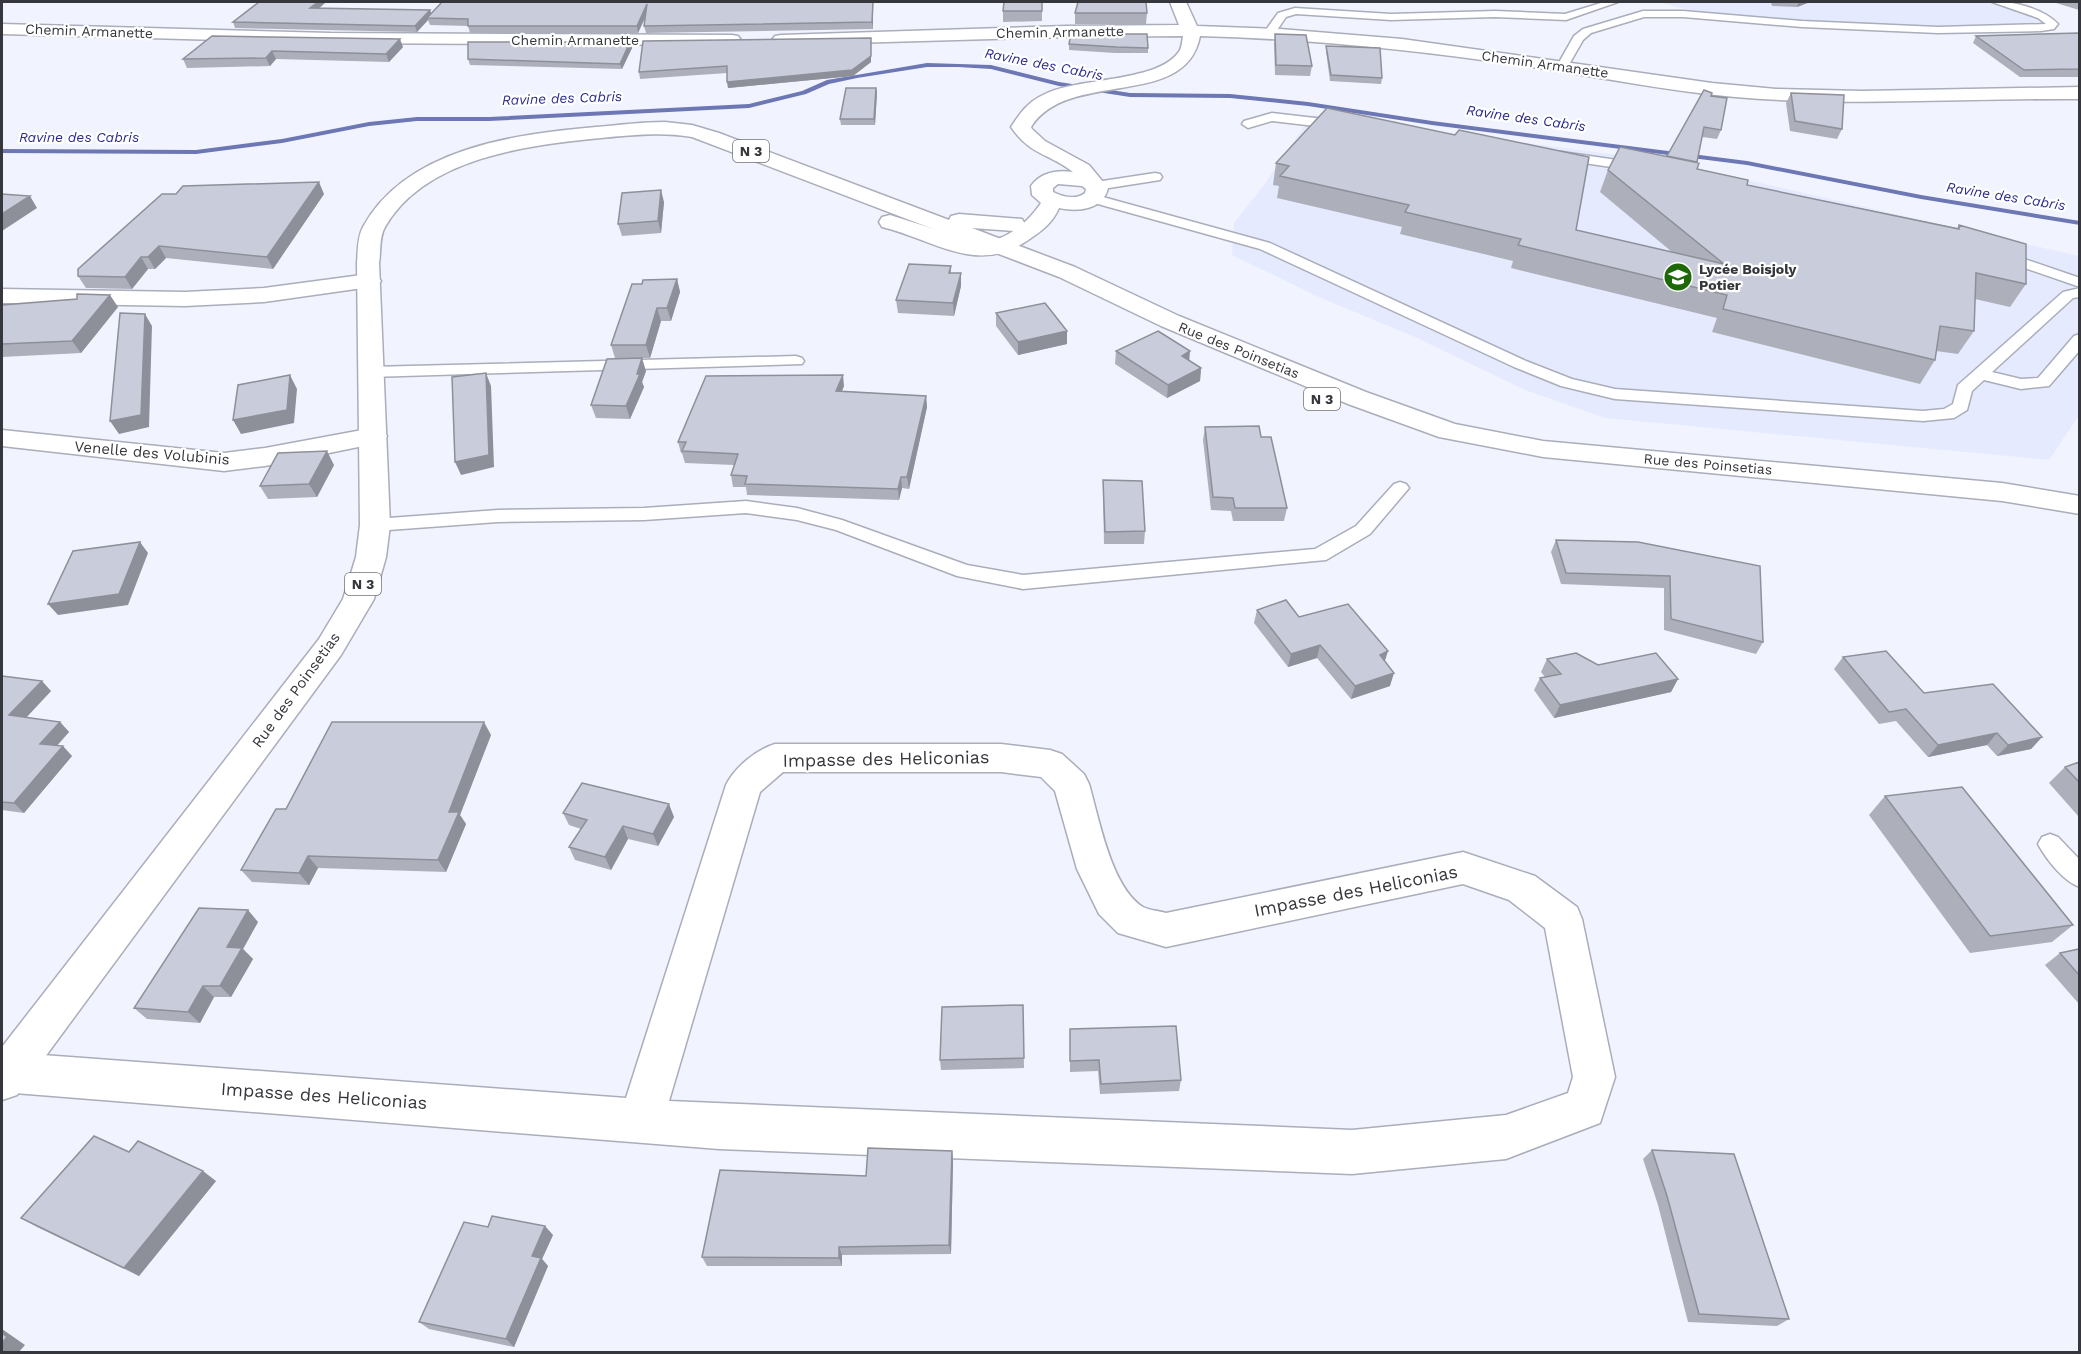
<svg xmlns="http://www.w3.org/2000/svg" width="2081" height="1354" viewBox="0 0 2081 1354" font-family="'Work Sans',sans-serif">
	<style>
		.built { fill: #e5eaff }
		.lines { fill: none; stroke-linecap: round; stroke-linejoin: round }
		.stream { fill: #6c77b4; fill-rule: evenodd }
		.service-casing { stroke: #aaadba; stroke-width: 3 }
		.minor-casing { stroke: #aaadba; stroke-width: 3 }
		.primary-casing { stroke: #aaadba; stroke-width: 3 }
		.service { fill: #fff; fill-rule: evenodd }
		.minor { fill: #fff; fill-rule: evenodd }
		.primary { fill: #fff; fill-rule: evenodd }
		.wall { fill: #adafbb }
		.shaded-wall { fill: #8d8f99 }
		.building { fill: #c9ccda; stroke: #8d8f99; stroke-width: 1.5 }
		.labels { text-anchor: middle; stroke-width: 4.5; stroke-linejoin: round; paint-order: stroke }
		.far-street-label { font-size: 14px; fill: #36373c; stroke: #fff }
		.far-water-label { font-size: 14px; font-style: italic; fill: #2a2b8d; stroke: #fff }
		.shield { fill: #fff; stroke: #727376; stroke-width: 1.5 }
		.shield-label { font-size: 14px; font-weight: bold; fill: #36373c }
		.far-poi-label { font-size: 14px; font-weight: bold; fill: #36373c; stroke: #fff; text-anchor: start }
		.street-label { font-size: 15px; fill: #36373c; stroke: #fff }
		.near-street-label { font-size: 18px; fill: #36373c; stroke: #fff }
	</style>
	<rect width="100%" height="100%" fill="#f1f4ff"/>
	<path class="built" d="M1659 2H1987L2038 18 2039 22 1940 28 1843 24 1696 12Z
		M1312 115 1665 161 2079 256V415L2049 460 1605 418 1525 390 1415 337 1321 298 1232 255 1234 223 1264 185Z"/>
	<g class="lines">
		<path class="stream" d="M927 63 991 65 1059 82 1130 93 1230 94 1308 102 1432 121 1747 161 1921 195 2080 221V225L1921 199 1747 165 1432 125 1308 106 1230 98 1130 97 1059 86 991 69 958 67H927L857 78 829 84 806 94 749 108 489 121H417L369 126 282 143 196 154 2 153V149L196 150 282 139 369 122 417 117H489L749 104 802 91 827 80Z"/>
		<g class="service-casing">
			<path id="service" d="M1604 2H1618L1566 20 1495 17 1391 20 1296 14 1286 17 1273 36 1269 37 1263 34 1278 13 1295 8 1391 14 1495 11 1565 14Z
				M1992 2C2012 0 2044 9 2058 24L2054 29 2041 31 1938 33 1802 27 1683 17H1644L1591 33 1583 40 1567 68 1563 69 1557 66 1574 36 1583 29 1643 11H1683L1802 21 1938 27 2046 24 2038 18Z
				M1272 113 1341 121 1347 125 1341 129 1272 121 1248 128 1242 124 1244 121Z
				M1562 152 1638 163 1645 167 1638 171 1557 159 1556 156 1557 153Z
				M1155 173 1160 174 1162 177 1160 180 1096 190 1089 186 1096 182Z
				M1092 194 1270 243 1526 361 1572 379 1615 389 1923 411 1944 409 1953 404 1958 385 2063 292 2080 288V297L2073 298 1992 372 2021 379 2038 378 2074 336 2080 334V350L2049 386 2021 389 1984 380 1972 391 1967 410 1954 418 1923 421 1615 399 1561 386 1514 367 1260 249 1087 201 1085 198Z
				M1998 250 2080 278V287L1993 257 1991 254Z
				M796 356 802 358 804 361 802 364 370 377 362 372 370 367Z
				M1400 482 1406 484 1409 488 1370 534 1326 560 1023 589 957 576 836 530 797 520 746 513 644 520 498 522 375 531 368 529 366 525 368 521 375 519 498 510 644 508 746 501 797 508 842 520 967 565 1023 575 1315 549 1356 526 1394 484Z
				M2050 834 2058 837 2080 860V887C2064 882 2046 859 2038 844L2042 837Z"/>
		</g>
		<g class="minor-casing">
			<path id="minor" d="M1170 2H1186L1197 26 1280 29 1402 39 1712 83 1776 89 1863 91 2080 87V99C1965 98 1850 107 1735 97 1665 91 1595 76 1525 66 1417 50 1309 39 1200 36 1186 111 1068 68 1031 127L1032 129 1045 141 1089 165 1108 188C1103 210 1078 212 1059 208 1053 222 1043 230 1031 238 978 277 936 240 882 227L879 222 882 217 890 215 975 242C1003 244 1026 225 1041 203L1032 195 1031 186C1041 172 1057 170 1073 172 1049 153 1031 156 1011 127 1020 113 1028 102 1043 95 1077 77 1155 83 1178 53 1182 49 1182 41 1183 36L1067 37 781 45 775 44 772 40 775 36 781 35 1067 26 1179 25ZM1058 184 1082 186 1086 189 1085 193C1076 200 1063 197 1053 192V188Z
				M2 24 330 33 732 35 738 36 741 40 738 44 732 45 330 43 2 34Z
				M369 274 377 276 381 281 377 286 264 302 185 306 2 303V289L185 292 264 288Z
				M373 428 383 430 387 436 383 442 265 466 224 471 2 446V430L224 453 265 448Z
				M775 744H1001L1050 750 1062 754 1084 774 1089 784C1099 818 1111 887 1143 907 1149 910 1159 911 1166 913L1463 852 1535 876 1577 907 1582 919 1615 1077 1600 1123 1506 1159 1352 1174 719 1149 2 1092V1052L626 1098 726 785C735 767 756 750 775 744ZM783 772H1001L1041 777 1055 791 1077 869 1099 914 1118 933 1166 947 1463 884 1509 900 1545 928 1573 1077 1568 1093 1506 1115 1352 1130 669 1101 760 792Z"/>
		</g>
		<g class="primary-casing">
			<path id="primary" d="M665 122 692 125 719 133 949 220 951 216 959 214 1022 219 1025 224 1022 229 1014 231 972 228 1075 267 1179 316 1366 392 1455 424 1543 441 2002 483 2080 496V514L2002 501 1543 457 1439 437 1348 404 1161 326 1059 277 692 137C661 132 632 135 601 138 529 145 425 157 385 227 379 237 381 252 379 263L390 525 386 557 374 599 341 655 17 1095 2 1100V1047L319 639 343 599 356 557 360 525 357 263C358 252 357 238 363 227 406 148 516 134 596 127 619 125 642 122 665 122Z"/>
		</g>
		<use href="#service" class="service"/>
		<use href="#minor" class="minor"/>
		<use href="#primary" class="primary"/>
	</g>
	<path class="wall" d="M259 2H326L319 8 430 10 431 13 873 2V29L646 33 644 26 645 18 638 33H470L468 26 430 25 428 20 417 32 235 28 233 22Z
		M1042 2V21L1003 22V11Z
		M1771 2H1810L1797 7 1772 6Z
		M2053 2H2079V10Z
		M1075 13H1147L1146 24H1075Z
		M2079 33V77H2020L1973 43 1976 36Z
		M1275 34 1312 66 1310 76 1275 75 1274 44Z
		M212 36 403 47 389 62 276 59 270 66 187 68 183 59Z
		M871 38V62L853 76 728 88 727 73 640 79 639 72Z
		M1069 44 1148 48V53H1115L1069 50Z
		M1326 46 1382 78 1381 84 1330 81 1326 51Z
		M632 48 622 69 470 65 468 59Z
		M876 88 877 93 875 125H841L840 119Z
		M1791 93 1842 129 1837 139 1790 131 1786 103Z
		M1711 96 1721 130 1717 139 1702 137 1697 162V169L1747 185 1957 228 1959 225 2026 284 2010 307 1975 299 1974 331 1958 354 1936 351 1935 360 1920 384 1712 332 1717 318 1511 268 1513 261 1400 234 1402 227 1277 198 1279 186 1273 185 1276 163 1672 252 1600 192 1608 170 1667 156Z
		M176 194H324L273 269 166 258 155 269H148L132 289 86 288 78 276Z
		M664 202 661 233 622 236 618 224Z
		M951 266V273L961 286 954 316 898 313 896 300Z
		M677 279 680 292 671 321H661L650 358H615L611 345 642 284Z
		M2 305 118 307 81 353 2 357Z
		M996 313 1067 331V344L1018 355 996 326Z
		M1116 351 1189 360 1201 368 1200 381 1167 398 1115 364Z
		M646 371 642 382 644 387 630 419 596 418 591 405Z
		M844 386 842 391 926 396 927 407 909 489 902 488 899 500 747 495 746 487H733L731 475 734 465 685 463 682 453H681L678 442Z
		M1205 427 1261 437 1287 508 1284 521H1233L1231 511 1211 510 1203 440Z
		M334 465 317 497 268 499 260 486Z
		M1103 480 1145 531 1144 544H1104L1103 492Z
		M1556 540 1638 542 1763 642 1756 654 1664 630V588L1561 584 1551 552Z
		M1257 610 1299 617 1385 661 1390 686 1351 699 1317 658 1288 667 1254 623Z
		M1843 657 1924 693 2042 737 2031 749 1997 756 1987 745 1928 757 1896 721 1879 724 1834 669Z
		M1547 659 1598 665 1678 679 1671 692 1554 718 1534 690 1540 678 1545 677 1541 672Z
		M2 676 51 691 26 718 60 722 69 732 57 746 72 756 24 813 2 810Z
		M491 735 460 815 466 824 446 872 318 868 309 885 252 882 241 870 286 809Z
		M2079 762V817L2049 783 2065 767Z
		M1885 796 2073 925 2052 942 1970 953 1869 815Z
		M563 813 674 817 658 846 628 839 611 870 575 860 569 847 581 829 569 825Z
		M258 922 243 949 253 959 231 997H214L200 1023 147 1019 134 1008Z
		M2079 949V1004L2045 965 2060 953Z
		M1023 1005 1024 1068 941 1070 940 1060Z
		M1070 1029 1181 1080 1179 1091 1100 1094 1098 1071 1070 1072Z
		M1652 1150 1789 1319 1777 1326 1688 1322 1658 1205 1643 1159Z
		M952 1151 953 1161 951 1254 842 1255V1266H707L702 1257 866 1176Z
		M216 1181 139 1276 37 1227 21 1218Z
		M488 1227 553 1235 542 1259 548 1266 514 1347 429 1329 419 1322Z"/>
	<path class="shaded-wall" d="M318 2H326L313 14 310 8Z
		M873 2V29L872 22Z
		M1799 2H1810L1797 7Z
		M647 4 648 11 638 33 637 26Z
		M430 10 432 15 427 18 428 20 417 32 415 26Z
		M871 38V62L853 76 728 88 727 82Z
		M400 39 403 47 389 62 386 54Z
		M630 42 632 48 622 69 620 64Z
		M272 51 276 59 270 66 266 58Z
		M876 88 877 93 875 125 874 119Z
		M319 182 324 194 273 269 267 257Z
		M661 190 664 202 661 233 658 221Z
		M30 196 37 208 2 231V214Z
		M159 246 166 258 155 269 148 257Z
		M141 257 148 269 132 289 125 277Z
		M961 273V286L954 316 953 303Z
		M677 279 680 292 671 321 667 308Z
		M110 295 118 307 81 353 72 341Z
		M657 308 661 321 650 358 646 345Z
		M145 314 152 326 149 427 119 434 110 421Z
		M1067 331V344L1018 355V342Z
		M1190 351 1189 364 1182 356Z
		M642 358 646 371 642 382 644 387 630 419 626 406Z
		M1201 368 1200 381 1167 398 1168 385Z
		M486 373 491 386 494 467 461 475 455 462Z
		M290 375 297 389 294 423 241 434 233 420Z
		M843 375 844 386 837 402 836 391Z
		M926 396 927 407 909 489 907 477Z
		M327 451 334 465 317 497 309 484Z
		M901 477 902 488 899 500 898 489Z
		M140 542 148 553 128 605 58 615 48 604Z
		M1320 645 1317 658 1288 667 1291 654Z
		M1388 651 1384 664 1380 655Z
		M1394 673 1390 686 1351 699 1355 686Z
		M1678 679 1671 692 1554 718 1560 705Z
		M42 681 51 691 19 725 9 715Z
		M60 722 69 732 49 754 40 744Z
		M484 722 491 735 460 815 466 824 446 872 438 860 449 812Z
		M1997 733 1987 745 1928 757 1938 745Z
		M2042 737 2031 749 1997 756 2008 745Z
		M63 746 72 756 24 813 14 803Z
		M669 804 674 817 658 846 653 834Z
		M623 826 628 839 611 870 605 857Z
		M308 856 318 868 309 885 299 873Z
		M248 910 258 922 243 949 253 959 231 997 220 986 227 947Z
		M203 986 214 997 200 1023 188 1012Z
		M952 1151 953 1161 951 1254 949 1245Z
		M203 1171 216 1181 139 1276 124 1268Z
		M545 1226 553 1235 542 1259 548 1266 514 1347 506 1339 532 1256Z
		M839 1247 842 1255V1266L839 1258Z
		M2 1329 25 1345 18 1353H2Z"/>
	<path class="building" d="M259 2H318L310 8 430 10 415 26 233 22Z
		M442 2H873L872 22 644 26 647 4 637 26H468V19L427 18Z
		M1004 2H1042V11H1003Z
		M1078 2H1146L1147 13H1075Z
		M2079 33V69L2024 70 1976 36Z
		M1071 34H1147L1148 48 1116 47 1069 44Z
		M1275 34 1306 35 1312 66 1276 65Z
		M212 36 400 39 386 54 272 51 266 58 183 59Z
		M871 38V56L852 70 727 82V66L639 72 643 41Z
		M468 42H630L620 64 468 59Z
		M1326 46 1380 48 1382 78 1331 75Z
		M846 88H876L874 119H840Z
		M1704 90 1712 93 1711 96 1727 98 1721 130 1704 127 1697 162 1667 156Z
		M1791 93 1844 95 1842 129 1795 121Z
		M1327 108 1455 135 1459 130 1589 157 1576 230 1724 264 1608 170 1620 147 1699 163 1697 169 1748 180 1747 185 1959 229V225L2026 244V284L1976 273 1974 331 1940 326 1935 360 1723 309 1727 295 1518 245 1521 239 1405 212 1409 205 1280 176 1289 166 1276 163Z
		M319 182 267 257 159 246 148 257H141L125 277 78 276V269L162 194H176L183 186Z
		M661 190 658 221 618 224 622 193Z
		M2 194 30 196 2 214Z
		M909 264 951 266 949 273H961L953 303 896 300Z
		M677 279 667 308H657L646 345H611L632 284H642L643 280Z
		M77 294 110 295 72 341 2 344V305L77 299Z
		M1045 303 1067 331 1018 342 996 313Z
		M120 313 145 314 141 415 110 421Z
		M1158 331 1190 351 1182 356 1201 368 1168 385 1116 351Z
		M642 358 637 374H640L626 406 591 405 607 359Z
		M486 373 489 455 455 462 452 377Z
		M290 375 287 410 233 420 238 385Z
		M843 375 836 391 926 396 907 477H901L898 489 745 484 747 476 731 475 738 454 682 451 686 442H678L706 376Z
		M1259 426 1261 437H1271L1287 508H1235L1233 498 1213 497 1205 427Z
		M327 451 309 484 260 486 278 453Z
		M1103 480 1142 481 1145 531 1105 532Z
		M1556 540 1638 542 1760 566 1763 642 1671 619 1670 576 1566 573Z
		M140 542 119 594 48 604 73 551Z
		M1286 600 1299 617 1348 604 1388 651 1380 655 1394 673 1355 686 1320 645 1291 654 1257 610Z
		M1886 651 1924 693 1993 684 2042 737 2008 745 1997 733 1938 745 1906 709 1889 712 1843 657Z
		M1576 653 1598 665 1656 653 1678 679 1560 705 1540 678 1561 674 1547 659Z
		M2 676 42 681 9 715 60 722 40 744 63 746 14 803 2 802Z
		M332 722H484L449 812H459L438 860 308 856 299 873 241 870 276 809H286Z
		M2079 762V782L2065 767Z
		M582 783 669 804 653 834 623 826 605 857 569 847 587 820 563 813Z
		M1962 787 2073 925 1990 936 1885 796Z
		M199 908 248 910 227 947 242 948 220 986H203L188 1012 134 1008Z
		M2079 949V975L2060 953Z
		M1023 1005 1024 1058 940 1060 942 1007Z
		M1176 1026 1181 1080 1101 1084 1099 1060 1070 1061V1029Z
		M94 1136 129 1152 138 1141 203 1171 124 1268 21 1218Z
		M868 1148 952 1151 949 1245 839 1247V1258L702 1257 720 1170 866 1176Z
		M1652 1150 1734 1154 1789 1319 1699 1314 1667 1196Z
		M492 1216 545 1226 532 1256 541 1258 506 1339 419 1322 464 1222 488 1227Z
		M2 1333 7 1337 2 1343Z"/>
	<defs>
		<g id="school-disc" transform="scale(1.5)"><circle r="9.5" fill="#1d6908" stroke="#fff"/><path d="M0-5L7-2L0 1L-7-2ZM-4 1L0 2.5L4 1V4Q0 6-4 4Z" fill="#fff"/></g>
	</defs>
	<g fill-rule="evenodd">
		<use href="#school-disc" x="1678" y="277"/>
	</g>
	<g class="labels">
		<g class="far-street-label">
			<text transform="translate(89 31) rotate(2)" y="5">Chemin Armanette</text>
			<text transform="translate(1060 32) rotate(-1)" y="5">Chemin Armanette</text>
			<text x="575" y="45">Chemin Armanette</text>
			<text transform="translate(1545 64) rotate(8)" y="5">Chemin Armanette</text>
			<text transform="translate(1239 350) rotate(22)" y="5">Rue des Poinsetias</text>
			<text transform="translate(1708 464) rotate(5)" y="5">Rue des Poinsetias</text>
		</g>
		<g class="far-water-label">
			<text transform="translate(1044 64) rotate(11)" y="5">Ravine des Cabris</text>
			<text transform="translate(562 98) rotate(-2)" y="5">Ravine des Cabris</text>
			<text transform="translate(1526 118) rotate(8)" y="5">Ravine des Cabris</text>
			<text x="79" y="142">Ravine des Cabris</text>
			<text transform="translate(2006 196) rotate(9)" y="5">Ravine des Cabris</text>
		</g>
		<g class="shield">
			<rect x="733" y="140" width="36" height="22" rx="4.5"/>
			<rect x="1304" y="388" width="36" height="22" rx="4.5"/>
			<rect x="345" y="573" width="36" height="22" rx="4.5"/>
		</g>
		<g class="shield-label">
			<text x="751" y="156">N 3</text>
			<text x="1322" y="404">N 3</text>
			<text x="363" y="589">N 3</text>
		</g>
		<g class="far-poi-label">
			<text x="1699" y="274">Lycée Boisjoly<tspan x="1699" dy="16">Potier</tspan></text>
		</g>
		<g class="street-label">
			<text transform="translate(152 453) rotate(5)" y="5">Venelle des Volubinis</text>
			<text transform="translate(296 690) rotate(-54)" y="5">Rue des Poinsetias</text>
		</g>
		<g class="near-street-label">
			<text transform="translate(886 759) rotate(-1)" y="6">Impasse des Heliconias</text>
			<text transform="translate(1356 891) rotate(-11)" y="6">Impasse des Heliconias</text>
			<text transform="translate(324 1096) rotate(4)" y="6">Impasse des Heliconias</text>
		</g>
	</g>
	<rect width="2081" height="1354" fill="none" stroke="#36373c" stroke-width="6"/>
</svg>
